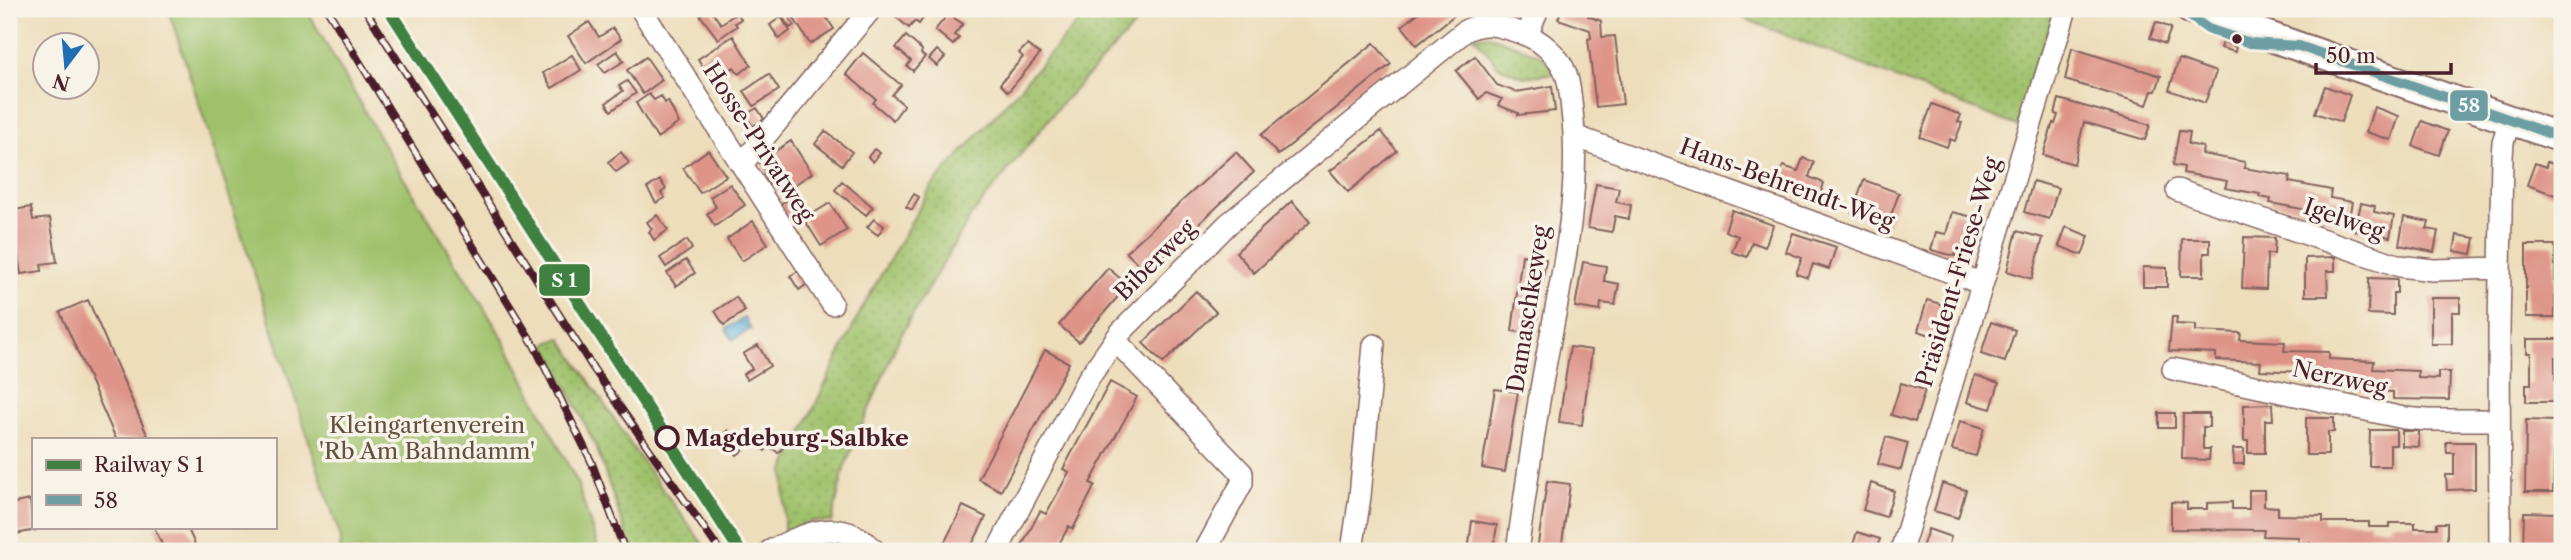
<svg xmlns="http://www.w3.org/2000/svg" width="2571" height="560" viewBox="0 0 2571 560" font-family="'Libre Caslon Text',serif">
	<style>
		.grass { fill: url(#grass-dots); stroke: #74704a; stroke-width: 2 }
		.garden { fill: #9fc16a; stroke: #74704a; stroke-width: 2 }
		.water { fill: url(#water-waves); stroke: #566a84; stroke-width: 2 }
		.building { fill: #de9489 }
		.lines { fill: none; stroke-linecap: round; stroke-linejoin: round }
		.minor-casing { stroke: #83625d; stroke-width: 24 }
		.major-casing { stroke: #83625d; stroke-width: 32 }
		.minor { stroke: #fff; stroke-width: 21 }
		.major { stroke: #fff; stroke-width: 28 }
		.rail-casing { stroke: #4a1f2b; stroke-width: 8 }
		.rail { stroke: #f7f3e8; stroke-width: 5; stroke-dasharray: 16; stroke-linecap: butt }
		.bus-1-casing { stroke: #f7f3e8; stroke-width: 16 }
		.bus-1 { stroke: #6c9ea4; stroke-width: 10 }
		.rail-1-casing { stroke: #f7f3e8; stroke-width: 18 }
		.rail-1 { stroke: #408040; stroke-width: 12 }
		.bus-dot { fill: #4a1f2b; stroke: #f7f3e8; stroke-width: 2.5 }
		.stop-dot { fill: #f7f3e8; stroke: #4a1f2b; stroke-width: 3.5 }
		.labels { text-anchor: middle; stroke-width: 7; stroke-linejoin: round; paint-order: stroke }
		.street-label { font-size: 23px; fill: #4a1f2b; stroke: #f7f3e8 }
		.park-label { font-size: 23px; fill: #64503e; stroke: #f7f3e8 }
		.stop-label { font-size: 23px; font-weight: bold; fill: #4a1f2b; stroke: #f7f3e8; text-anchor: start }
		.line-badge { stroke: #f7f3e8; stroke-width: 2.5 }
		.badge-label { font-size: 19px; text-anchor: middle; font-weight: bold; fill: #fff }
	</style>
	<defs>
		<pattern id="grass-dots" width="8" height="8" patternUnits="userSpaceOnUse" patternTransform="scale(1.75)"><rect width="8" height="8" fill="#9fc16a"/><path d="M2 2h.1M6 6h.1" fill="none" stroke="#8aa55c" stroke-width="1.8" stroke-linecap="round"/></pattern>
		<pattern id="water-waves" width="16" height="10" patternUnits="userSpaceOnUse" patternTransform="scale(1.75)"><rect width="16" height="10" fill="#63b6de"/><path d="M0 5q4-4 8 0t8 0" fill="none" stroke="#5493b4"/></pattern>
	</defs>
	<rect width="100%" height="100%" fill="#f7f3e8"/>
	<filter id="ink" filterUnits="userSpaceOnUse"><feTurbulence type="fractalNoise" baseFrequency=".0143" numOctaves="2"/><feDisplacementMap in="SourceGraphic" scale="14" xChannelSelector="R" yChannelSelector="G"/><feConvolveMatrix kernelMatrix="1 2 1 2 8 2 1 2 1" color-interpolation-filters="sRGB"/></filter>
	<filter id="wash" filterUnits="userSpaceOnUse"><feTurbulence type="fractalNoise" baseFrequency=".00686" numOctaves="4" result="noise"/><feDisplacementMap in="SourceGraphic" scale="28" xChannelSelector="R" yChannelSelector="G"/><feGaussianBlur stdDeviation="1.57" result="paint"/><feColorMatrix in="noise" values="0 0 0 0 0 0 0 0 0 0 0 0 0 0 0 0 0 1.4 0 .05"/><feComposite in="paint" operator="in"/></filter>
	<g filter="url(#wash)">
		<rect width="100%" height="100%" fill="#edddbb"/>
		<path class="grass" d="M1090 9H1150L1061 104 971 216 900 336 844 468 832 522 812 521 784 534V470L860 312 931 187Z
			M1720 9H2055L2017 126Z
			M1489 35 1545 57 1558 73 1524 77 1499 67 1474 36Z
			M561 338 639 457 708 551H632L597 449 546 344Z
			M836 544 860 551H799Z"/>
		<path class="garden" d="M168 9H306L396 166 502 337 577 482 599 551H340L341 539Z"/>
		<path class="water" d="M744 318 751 329 733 340 726 329Z"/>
		<g id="blocks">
			<path class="building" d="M710 9 721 24 737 13 741 19 735 23 737 26 718 39 700 15Z
				M806 9H829L833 13 826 17 834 29 810 44 793 17Z
				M903 9H914L924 17 919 24 915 21 909 28 896 17Z
				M1423 9H1462L1417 45 1402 26Z
				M1562 9H1591L1588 16 1601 21 1602 37 1615 36 1623 104 1596 107 1588 39 1591 38 1590 30 1558 19Z
				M2441 9H2473V13L2441 12Z
				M948 14 963 24 954 35 959 38 953 45 935 30Z
				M788 16 794 25 790 28 783 18Z
				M781 17 790 31 779 39 770 25Z
				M589 22 599 37 613 28 621 39 586 63 568 36Z
				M2156 22 2171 28 2165 44 2150 38Z
				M733 36 751 65 739 74 734 67 712 81 698 59Z
				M906 36 922 50 921 54 925 57 913 71 907 66 911 61 896 48Z
				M2223 42 2236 47 2235 52 2221 48Z
				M1374 43 1391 64 1278 155 1261 135Z
				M1027 45 1040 54 1008 92 1000 84 1023 57 1019 53Z
				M2072 48 2161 76 2156 91H2152L2147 105 2065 80Z
				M937 50 945 57 937 66 929 59Z
				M617 51 624 61 605 73 598 64Z
				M863 53 901 85 892 95 904 105 893 120 873 103 876 99 846 74Z
				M572 55 581 70 552 88 543 73Z
				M1475 56 1497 85 1516 92 1552 86 1555 111 1518 115V113L1498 105 1502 99 1486 93 1479 99 1456 71Z
				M646 57 662 80 643 94 627 70Z
				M2179 59 2216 72 2205 103 2169 90Z
				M769 74 779 90 754 106 744 91Z
				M627 81 636 93 611 111 606 103 623 91 619 86Z
				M2325 86 2350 95 2341 122 2315 113Z
				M649 94 654 100 661 96 665 103 668 101 679 123 657 138 636 103Z
				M2059 99 2150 125 2145 140 2084 122 2074 164 2043 155 2053 123 2055 124 2058 115 2055 114Z
				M1932 104 1961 115 1958 122 1962 123 1955 141 1950 139 1947 147 1920 137Z
				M2374 107 2399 116 2391 140 2366 132Z
				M757 108 764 119 753 126 745 115Z
				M2422 121 2448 131 2439 155 2413 146Z
				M825 131 852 152 842 165 815 144Z
				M1381 131 1397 151 1348 192 1330 171Z
				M2179 131 2190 132 2188 144 2203 147 2202 154 2245 162 2244 168 2290 176 2289 182 2331 190 2330 198 2352 202 2348 223 2313 217 2302 213V209L2270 203 2271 199 2259 197 2260 194 2225 188 2227 181 2183 173 2184 167 2173 165Z
				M791 141 812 173 781 194 775 186 768 184 763 177 765 170 759 162Z
				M874 149 880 153 873 162 868 157Z
				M708 150 726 176 700 193 683 168Z
				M621 152 629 163 616 172 608 162Z
				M1236 152 1254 172 1147 273 1126 252Z
				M1803 158 1814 162 1809 177 1824 183 1817 204 1774 189 1783 166 1798 171Z
				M2547 162 2562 167V197L2527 185 2535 163 2546 167Z
				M660 180 666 189 661 193 665 198 656 203 647 188Z
				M1864 180 1899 193 1887 226 1852 213Z
				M842 181 873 207 866 215 835 190Z
				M2033 181 2058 188 2049 219 2024 212Z
				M730 184 745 205 715 226 707 214 716 207 710 197Z
				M1596 184 1619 188 1616 202 1631 205 1629 219 1615 216 1612 232 1588 228Z
				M914 194 919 197 912 210 906 207Z
				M793 196 802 210 791 224 779 205Z
				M1292 201 1310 222 1254 273 1236 252Z
				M830 203 847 230 821 246 804 219Z
				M2361 203 2375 206 2374 212 2394 216 2390 237 2355 231Z
				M31 207 33 220 50 218 57 262 41 264 42 271 21 274 13 224 16 223 14 210Z
				M1732 210 1773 225 1765 247 1752 242 1747 257 1732 252 1738 236 1725 231Z
				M1952 212 1977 218 1967 255 1956 252 1955 256 1931 250 1936 232 1946 234Z
				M657 215 668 230 654 240 649 232 652 229 647 222Z
				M2404 217 2429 222 2427 229 2438 231 2434 252 2399 245Z
				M874 219 884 226 878 235 867 227Z
				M753 221 768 244 742 261 727 239Z
				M2066 227 2089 236 2082 255 2059 246Z
				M2017 231 2043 238 2032 279 2007 271Z
				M1793 233 1836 247 1829 269 1813 264 1808 278 1796 274 1802 258 1786 252Z
				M2457 235 2475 238 2472 254 2454 251Z
				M2244 237 2275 238 2274 254H2267L2266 289 2242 288Z
				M2182 239H2210V253H2204V276H2181Z
				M687 240 692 249 666 267 660 258Z
				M2526 245H2555V317H2526Z
				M1522 255 1546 259 1535 334 1512 331Z
				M2335 257V271H2327L2328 296H2305V258Z
				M686 260 695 273 676 286 667 273Z
				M1583 262 1606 266 1604 281 1619 284 1615 305 1601 303 1600 311 1575 307Z
				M2143 267 2167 268V287H2143Z
				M1108 268 1128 285 1079 342 1059 325Z
				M798 271 807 284 799 290 790 276Z
				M2369 278 2397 279V293H2393V315L2368 314Z
				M1196 291 1216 312 1163 363 1143 343Z
				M736 297 745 311 724 325 715 311Z
				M2431 298H2460V312H2452V344H2431Z
				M88 300 149 439H116L60 312Z
				M1927 300 1950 307 1940 338 1918 331Z
				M2172 317H2177L2176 324 2195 325V331L2241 333 2240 340 2285 342 2284 351 2329 352V359L2374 361 2373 369 2418 371V378L2438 379V372H2450L2449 400 2393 399V392L2349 390V380L2304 379V372L2260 370 2261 362 2216 360V353L2169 351Z
				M1991 322 2015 330 2005 362 1981 354Z
				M2527 339H2560V357H2555V380L2561 381V402H2526V384H2531V353H2527Z
				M758 345 770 366 747 380 743 374 752 369 743 354Z
				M1570 347 1592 350 1582 425 1559 422Z
				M1045 350 1069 363 1001 491 978 479Z
				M1975 375 1999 383 1991 409 1967 402Z
				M1110 382 1137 397 1090 483 1095 485 1073 529 1069 526 1055 551H1019L1040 511 1046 514 1061 487 1069 472 1063 469Z
				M1901 383 1925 390 1915 422 1891 415Z
				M1495 389 1518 392 1505 472 1482 468Z
				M2272 404 2273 420H2265V453H2248V441H2244V405Z
				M2159 413H2175V428H2159Z
				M2183 414H2209V427H2203V449H2210L2209 460 2182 459Z
				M2306 418H2334V432H2328V455H2306Z
				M2526 420 2555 421 2553 492H2525Z
				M1960 421 1984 428 1976 456 1952 450Z
				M770 429 787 444 778 453 770 446 765 451 757 444Z
				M728 430 743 450 737 455 722 435Z
				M2370 430H2396V445H2390V466H2369Z
				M2402 431H2419V447L2402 446Z
				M1886 437 1908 443 1901 470 1878 464Z
				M2446 442H2475V489L2447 490 2446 475H2454V453H2447Z
				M2233 449H2244V464H2234Z
				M1547 481 1570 484 1561 551H1537Z
				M1871 483 1894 491 1886 517 1863 510Z
				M1942 483 1966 490 1958 518 1934 511Z
				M2249 490H2264V506L2278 507V515L2323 516V522H2369V527H2390V523H2415V528H2437V523H2447V549L2310 548V543H2298L2299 537 2263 536 2264 530 2171 529V502L2187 503V509H2207V503L2232 502V509H2249Z
				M30 500 33 527 36 530 10 535 13 551H9V504Z
				M963 506 986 517 974 541 968 551H940Z
				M2524 512 2555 513 2554 551H2523Z
				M1472 521 1497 525 1493 551H1468Z
				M154 527H187L198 551H165Z
				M1928 529 1951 537 1947 551H1921Z
				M1857 532 1880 539 1876 551H1851Z"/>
		</g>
	</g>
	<g filter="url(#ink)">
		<use href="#blocks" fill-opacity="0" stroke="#83625d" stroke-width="2"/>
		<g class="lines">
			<g class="minor-casing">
				<path id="minor" d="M641 9 832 304
					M1527 35 1538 9
					M1574 136 1981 283
					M742 164 871 9
					M2177 190 2400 266 2433 270 2499 268
					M1115 340 1242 473V483L1205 551
					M2173 369 2404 418 2428 420H2499
					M770 551C807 532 842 516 875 551
					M997 551 1086 382 1120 333 1228 224 1465 31C1485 20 1500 26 1521 33 1540 39 1559 55 1566 74 1570 86 1571 99 1572 111 1583 202 1556 300 1541 389 1532 443 1525 497 1517 551
					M1352 551 1360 496 1374 345
					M1901 551 2066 9
					M2500 551 2499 332 2502 157 2503 142 2510 120"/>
			</g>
			<g class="major-casing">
				<path id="major" d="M2190 9 2562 138"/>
			</g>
			<use href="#minor" class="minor"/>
			<use href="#major" class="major"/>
			<g class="rail-casing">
				<path id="rail" d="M327 9 534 345 591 461 625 551
					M365 9 593 368 720 551"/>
			</g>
			<use href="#rail" class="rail"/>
			<g class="bus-1-casing">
				<path id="bus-1" d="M2180 9 2208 29 2250 43 2299 46 2562 138"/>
			</g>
			<use href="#bus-1" class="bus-1"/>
			<g class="rail-1-casing">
				<path id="rail-1" d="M389 9 740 551"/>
			</g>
			<use href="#rail-1" class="rail-1"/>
		</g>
	</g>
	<circle class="bus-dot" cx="2237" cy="39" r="6"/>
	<circle class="stop-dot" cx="667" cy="438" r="11"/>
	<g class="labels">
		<g class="street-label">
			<text transform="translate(759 142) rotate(57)" y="8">Hosse-Privatweg</text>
			<text transform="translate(1787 184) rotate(20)" y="8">Hans-Behrendt-Weg</text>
			<text transform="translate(2344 219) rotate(19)" y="8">Igelweg</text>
			<text transform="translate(1155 260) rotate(-45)" y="8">Biberweg</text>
			<text transform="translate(1958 272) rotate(-73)" y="8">Präsident-Friese-Weg</text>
			<text transform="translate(1528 309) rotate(-81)" y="8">Damaschkeweg</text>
			<text transform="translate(2340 378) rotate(12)" y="8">Nerzweg</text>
		</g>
		<g class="park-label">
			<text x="427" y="433">Kleingartenverein<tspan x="427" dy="26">'Rb Am Bahndamm'</tspan></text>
		</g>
		<g class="stop-label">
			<text x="685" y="446">Magdeburg-Salbke</text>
		</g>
	</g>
	<g class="line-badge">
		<rect x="2449" y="89" width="40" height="33" rx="7" fill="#6c9ea4"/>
		<rect x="538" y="263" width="53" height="34" rx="7" fill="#408040"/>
	</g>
	<g class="badge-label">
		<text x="2469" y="112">58</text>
		<text x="564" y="287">S 1</text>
	</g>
	<rect width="2571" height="560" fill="none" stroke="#f7f3e8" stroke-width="35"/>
	<rect x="32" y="438" width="245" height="91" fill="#f7f3e8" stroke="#b29e9c" stroke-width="2"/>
	<rect x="46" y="460" width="35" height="10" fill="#408040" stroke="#b29e9c" stroke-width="2"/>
	<text x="94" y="472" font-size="21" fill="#4a1f2b">Railway S 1</text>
	<rect x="46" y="495" width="35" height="10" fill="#6c9ea4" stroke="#b29e9c" stroke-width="2"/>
	<text x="94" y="508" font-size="21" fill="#4a1f2b">58</text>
	<g transform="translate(66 66) rotate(196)"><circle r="33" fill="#f7f3e8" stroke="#b29e9c" stroke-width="2"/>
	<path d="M0-5L12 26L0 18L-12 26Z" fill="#1f6fb2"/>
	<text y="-10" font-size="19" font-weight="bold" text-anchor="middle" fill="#4a1f2b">N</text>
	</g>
	<path d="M2316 63v10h135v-10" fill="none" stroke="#4a1f2b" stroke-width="3.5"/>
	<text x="2326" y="63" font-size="21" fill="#4a1f2b" stroke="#f7f3e8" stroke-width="5" paint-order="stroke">50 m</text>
</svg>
